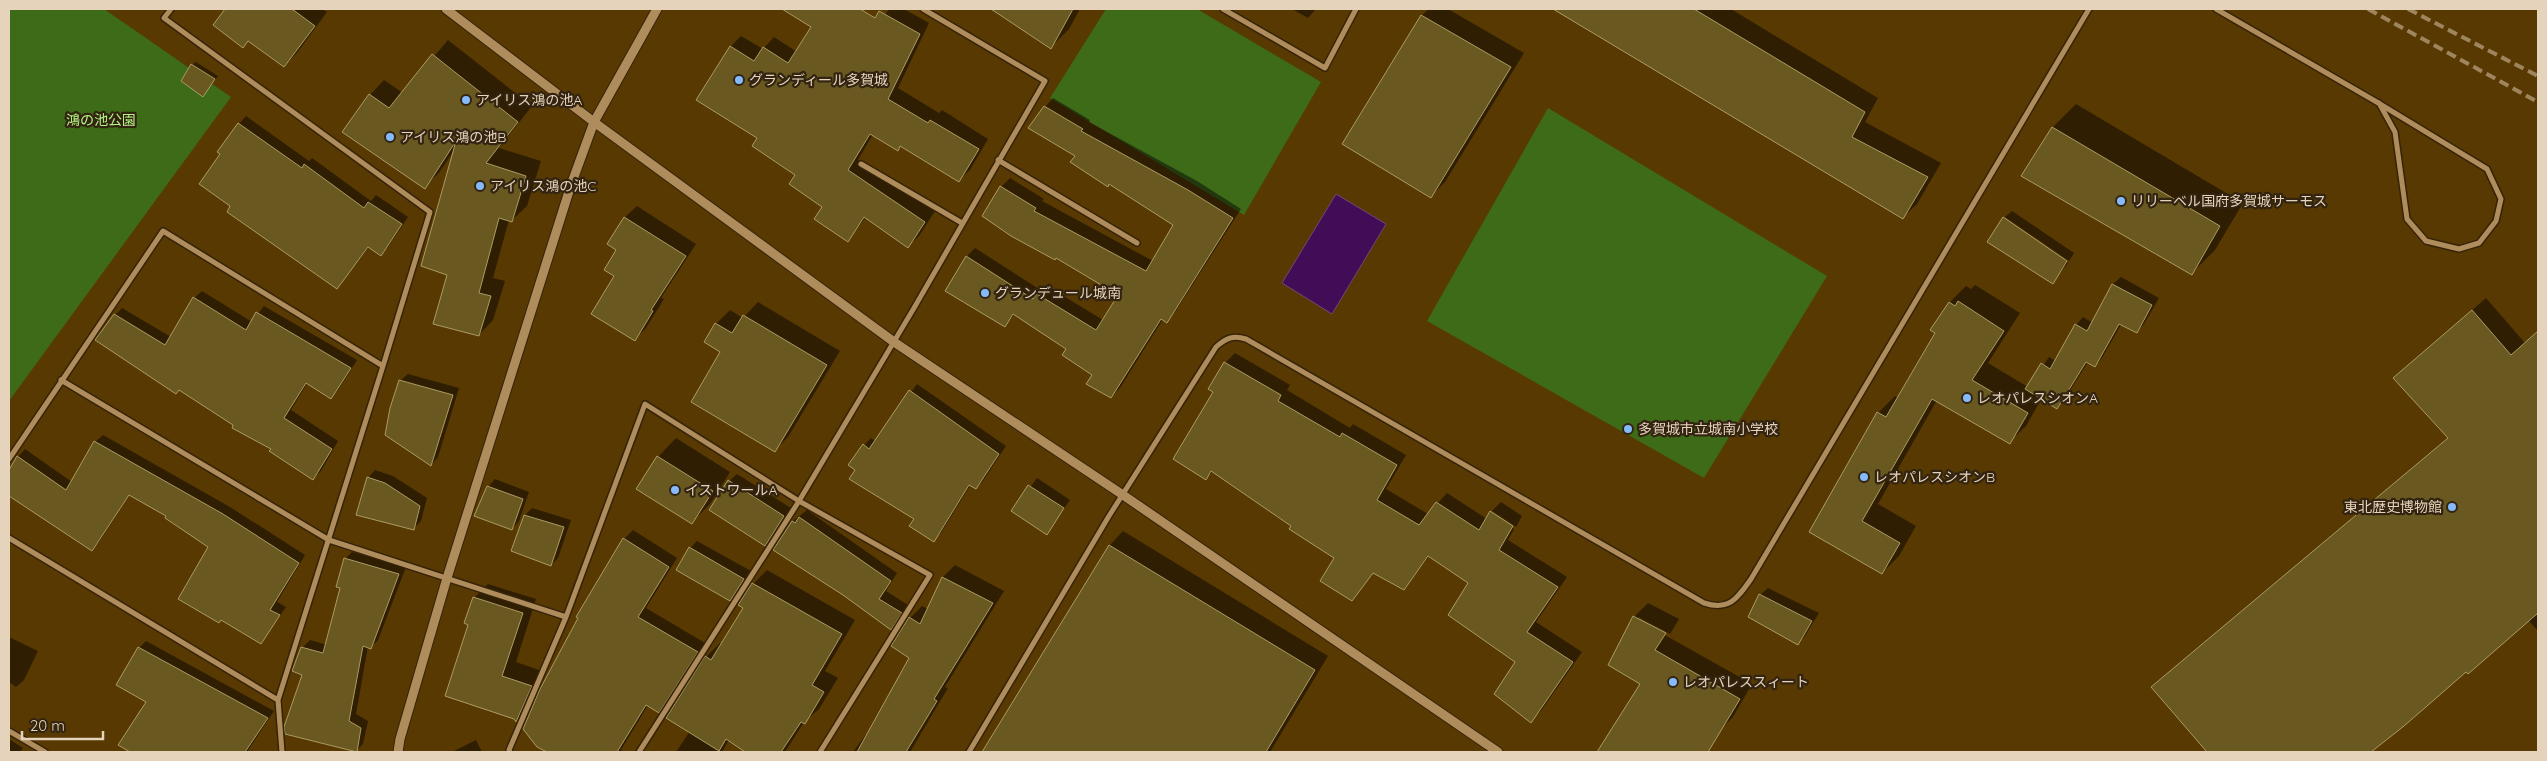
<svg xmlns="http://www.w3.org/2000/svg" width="2547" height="761" viewBox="0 0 2547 761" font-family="Quicksand,'Noto Sans JP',sans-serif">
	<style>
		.green { fill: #3e6b18 }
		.water { fill: #420c57; stroke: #734875 }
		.shadow { fill: #0007 }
		.building { fill: #695921; stroke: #ab9b63 }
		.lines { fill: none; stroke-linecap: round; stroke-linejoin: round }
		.minor-casing { stroke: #35230a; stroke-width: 8 }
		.tertiary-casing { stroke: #35230a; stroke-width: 11 }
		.minor { stroke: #af8c5c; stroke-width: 5 }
		.tertiary { stroke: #af8c5c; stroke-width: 9 }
		.rail { stroke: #9e855e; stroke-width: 4; stroke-dasharray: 10 5; stroke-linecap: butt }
		.poi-dot { fill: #86bbfb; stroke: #322410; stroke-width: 2 }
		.labels { text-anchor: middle; stroke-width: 4.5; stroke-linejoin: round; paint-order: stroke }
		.poi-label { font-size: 14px; fill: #e6d3bb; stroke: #322410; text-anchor: start }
		.park-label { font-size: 14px; fill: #b3f686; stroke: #322410 }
	</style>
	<rect width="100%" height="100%" fill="#583902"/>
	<path class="green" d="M9 9H104L231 97 9 401Z
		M1106 9H1197L1321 82 1244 215 1050 98Z
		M1548 108 1827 276 1704 478 1427 321Z"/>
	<path class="water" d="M1336 194 1386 224 1332 314 1282 283Z"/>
	<path class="shadow" d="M226 9H322L327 12 297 53 284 66 249 40 243 46 215 24Z
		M790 9H849L842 22 869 37 889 9H904L929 23 898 88 939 113 942 110 988 139 970 170 959 180 901 145 898 149 873 134 858 160 935 211 919 236 908 246 866 217 848 240 797 174 759 138 697 99 731 46 741 36 763 49 774 37 797 52 813 26 788 11Z
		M993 9H1080L1069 29 1051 47Z
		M1292 9H1316L1308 18Z
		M1429 9H1448L1524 53 1445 182 1431 196 1344 143 1422 15Z
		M1556 9H1731L1878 98 1865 122 1941 163 1917 204 1903 217Z
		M448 40 532 106 499 148 541 161 527 206 512 220H509L493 278 505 281 493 320 479 335 449 275 455 149 439 173 424 187 370 95 384 80 403 93Z
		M196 62 218 76 203 95 192 65Z
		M1053 98 1090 120 1089 122 1197 181 1241 209 1175 312 1167 321 1163 319 1120 388 1111 397 1068 348 1015 314 1004 325 966 257 975 248 1042 291 1047 286 1103 320 1120 295 984 216 1001 187 1010 178 1044 199 1042 201 1153 261 1175 225 1076 155 1045 107Z
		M2076 104 2243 203 2215 250 2192 273 2053 127Z
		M246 116 309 161 312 158 371 201 376 195 408 217 388 247 381 254 370 246 337 288 232 206 221 154 239 124Z
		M637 206 696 244 661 298 664 299 646 328 635 339 616 276 618 249 609 244 625 217Z
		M2012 211 2074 253 2069 261 2005 217Z
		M2004 219 2068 263 2053 282Z
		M2121 277 2159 298 2144 324 2137 332 2122 323 2102 358 2095 366 2088 362 2064 400 2057 407 2042 398 2026 426 2009 442 1937 400 1878 504 1916 526 1899 556 1882 573 1811 532 1878 413 1895 396 1898 398 1936 333 1932 330 1950 302 1966 286 1971 289 1975 285 2020 313 1988 363 2028 387 2049 357 2056 361 2076 325 2083 317 2093 323 2113 284Z
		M202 291 252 322 264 306 357 360 338 390 331 398 308 382 291 410 338 441 321 471 313 479 273 448 235 425 115 315 122 308 171 337 194 298Z
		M2486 298 2525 343 2538 331V631L2528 620 2370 752H2209L2153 687 2449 437 2409 365Z
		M758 302 840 351 788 437 774 451 722 352 716 324 730 310 743 318Z
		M1235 353 1290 385 1287 390 1350 428 1353 424 1406 455 1386 489 1428 514 1447 493 1487 519 1492 511V514L1514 529 1508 540 1567 577 1536 622 1582 652 1541 711 1531 721 1517 662 1470 582 1430 555 1404 589 1374 572 1352 600 1336 558 1213 471 1206 478 1215 392 1225 363Z
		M408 374 459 388 438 457 431 465 400 381Z
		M917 384 1006 446 983 481 976 488 971 484 941 533 933 540 915 519 857 470 864 445 871 438 875 441Z
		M103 435 230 507 305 555 277 602 286 607 261 643 210 547 168 516 130 494 99 542 92 550 9 494V473L18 457 25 449 72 482 95 442Z
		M676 438 730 472 710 504 692 522 638 489 658 457Z
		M375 470 393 476 427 498 421 521 414 528 368 478Z
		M737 474 791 508 765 544 729 481Z
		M1037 478 1070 500 1047 533 1013 511Z
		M495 479 529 492 519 521 512 529 488 487Z
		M1501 502 1522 516 1516 527 1492 511Z
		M532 508 571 520 558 558 551 565 525 515Z
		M807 510 897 573 886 591 908 605 890 629 793 521Z
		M633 530 677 558 646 608 705 643 667 703 658 712 648 705 621 750 624 752H550L537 746 580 617 578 616 624 539Z
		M1123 531 1328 656 1270 752H984L1110 545Z
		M697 541 751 571 730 599 690 548Z
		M352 552 406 567 378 640 371 647 368 646 356 714 368 721 363 744 356 751 304 674 294 669 303 647 310 640 327 645 342 588 345 559Z
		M955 565 1004 591 945 687 948 688 910 752H853L874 724 910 658V618L922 606 928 609 943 577Z
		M767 570 855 620 825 671 838 678 819 709 804 722 785 752H747L729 740 722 752H676L690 731 706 657 720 643 722 644 745 608 753 584Z
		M488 584 536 599 516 662 545 672 530 706 516 720 470 624 474 598Z
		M1768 588 1819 613 1805 636 1798 644 1760 595Z
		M1648 603 1679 619 1670 634 1638 617V620L1752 684 1733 717 1719 731 1708 724 1691 752H1606L1601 749 1641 684 1634 617Z
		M9 637 38 651 24 680 16 687 9 682Z
		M146 641 274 711 247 752H132L120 744 147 701 139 648Z
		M9 739 23 748 20 752H9Z
		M476 740 482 752H452Z"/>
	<path class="building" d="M225 9H292L315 26 284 67 248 41 243 48 213 25Z
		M782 9H860L875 18 879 11 920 34 888 99 928 123 930 120 979 149 959 182 900 146 898 151 870 134 848 170 925 222 908 248 864 217 848 242 814 219 822 207 789 184 795 175 752 146 757 138 696 100 730 46 754 61 763 47 788 63 811 27Z
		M991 9H1073L1051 49Z
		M1553 9H1694L1865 112 1852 137 1928 177 1903 219Z
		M1421 15 1511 67 1431 198 1342 144Z
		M432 54 518 122 486 163 526 176 512 222 499 218 479 293 491 296 479 336 433 324 447 275 421 266 456 141 425 189 342 132 369 94 389 108Z
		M191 64 215 79 203 97 181 81Z
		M1044 106 1083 129 1081 131 1188 190 1233 218 1167 323 1161 319 1111 398 1086 384 1092 375 1062 355 1066 349 1013 314 1005 327 945 291 966 256 1033 299 1037 294 1096 330 1118 295 1056 258 1055 260 1011 236 982 216 1000 186 1036 208 1034 211 1146 271 1173 225 1109 184 1108 187 1070 162 1075 156 1028 128Z
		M238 123 302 168 304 164 364 208 368 202 402 224 381 256 368 247 337 289 227 212 230 206 199 184 220 154 217 152Z
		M2052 127 2220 226 2192 275 2021 176Z
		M624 217 686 256 651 310 653 311 635 341 591 314 614 276 604 270 616 250 607 244Z
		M2003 217 2067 261 2053 284 1987 242Z
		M2112 284 2152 305 2137 333 2119 324 2095 367 2086 362 2057 409 2025 389 2041 363 2050 369 2075 324 2087 331Z
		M193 297 246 330 256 312 351 368 331 399 306 383 284 418 332 449 313 480 269 451 271 449 232 428 233 425 179 390 176 394 95 340 114 314 165 345Z
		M1958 301 2004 331 1972 380 2028 413 2010 444 1932 399 1862 521 1900 543 1882 574 1809 532 1877 412 1886 417 1935 333 1930 330 1949 302 1955 306Z
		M2472 310 2511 355 2538 331V613L2468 674 2466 672 2404 726 2371 752H2207L2151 687 2448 438 2393 378Z
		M743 315 827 365 775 452 691 402 720 352 704 342 715 323 732 333Z
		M1224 362 1281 395 1278 401 1340 437 1342 433 1397 465 1377 500 1419 525 1436 502 1479 530 1490 511 1513 526 1499 550 1558 587 1527 632 1573 662 1531 723 1494 694 1515 662 1448 615 1468 583 1428 556 1404 590 1373 573 1352 601 1320 581 1334 558 1289 529 1291 526 1211 471 1206 480 1173 459 1213 392 1208 389Z
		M399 380 453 395 431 466 385 435 390 408Z
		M909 390 999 454 976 489 969 485 934 542 909 526 914 519 849 479 855 470 848 465 863 444 869 449Z
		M94 441 223 514 299 563 270 610 280 615 261 644 221 620 219 623 178 599 208 547 165 518 166 516 129 495 92 551 9 496V470L17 456 66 490Z
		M657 456 713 491 692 524 636 489Z
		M367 477 385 483 420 506 414 530 356 515Z
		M728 480 784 516 765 546 709 510Z
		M1028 485 1064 508 1047 535 1011 511Z
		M487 486 523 499 512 530 474 516Z
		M524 515 564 527 551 566 511 551Z
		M799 517 891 581 879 599 902 613 891 630 843 595 773 550 792 521 795 523Z
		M623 538 669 567 638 617 698 652 659 713 646 705 617 752H547L537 747 523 729 540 689 578 618 576 617Z
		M1109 545 1315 670 1266 752H982Z
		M689 547 744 579 730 601 676 570Z
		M344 558 399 574 371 649 363 646 349 721 361 728 357 752 285 734 284 727 302 675 292 671 301 647 323 653 340 588 336 587Z
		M942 577 993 603 934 699 937 701 906 752H857L909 658 891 646 909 617 920 624Z
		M752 583 842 634 812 685 824 692 805 724 801 722 781 752H745L726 739 719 751 666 718 705 656 711 660 743 608 738 605Z
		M1759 594 1812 621 1798 645 1748 617Z
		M473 597 523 613 502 676 532 686 516 722 514 719 445 696 468 625 464 623Z
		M1633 616 1666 633 1655 650 1740 699 1708 752H1597L1640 684 1608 665Z
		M138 647 268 718 245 752H130L118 745 146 702 116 685Z"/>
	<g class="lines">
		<g class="minor-casing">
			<path id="minor" d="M171 9 164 18 430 212 383 366 278 700 282 752
				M1223 9 1325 68 1356 9
				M2216 9 2375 101 2487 169 2501 199 2496 221 2479 243 2459 249 2426 241 2407 219 2395 132 2379 103
				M998 160 1137 243
				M861 164 962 223
				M61 380 329 540 566 617
				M9 459 163 231 383 366
				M9 538 278 700
				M9 731 45 752
				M510 752 509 750 566 617 645 404 799 501 930 575 820 752
				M639 752 799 501 914 308 1045 81 923 9
				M969 752 1109 516 1216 347C1226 338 1233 335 1246 339L1704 603C1729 611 1737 599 1751 579L2089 9"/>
		</g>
		<g class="tertiary-casing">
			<path id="tertiary" d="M446 9 594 122 894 342 1123 495 1498 752
				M398 752 400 739 447 578 571 185 594 122 657 9"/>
		</g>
		<use href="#minor" class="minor"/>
		<use href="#tertiary" class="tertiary"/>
		<path class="rail" d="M2368 9 2538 102
			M2408 9 2538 76"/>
	</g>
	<g class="poi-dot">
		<circle cx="739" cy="80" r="5"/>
		<circle cx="466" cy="100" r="5"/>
		<circle cx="390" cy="137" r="5"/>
		<circle cx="480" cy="186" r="5"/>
		<circle cx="2121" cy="201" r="5"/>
		<circle cx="985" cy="293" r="5"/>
		<circle cx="1967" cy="398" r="5"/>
		<circle cx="1628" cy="429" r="5"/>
		<circle cx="1864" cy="477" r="5"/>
		<circle cx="675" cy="490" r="5"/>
		<circle cx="2452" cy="507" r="5"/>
		<circle cx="1673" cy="682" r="5"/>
	</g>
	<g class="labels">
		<g class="poi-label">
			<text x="749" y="85">グランディール多賀城</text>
			<text x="476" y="105">アイリス鴻の池A</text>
			<text x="400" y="142">アイリス鴻の池B</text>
			<text x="490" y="191">アイリス鴻の池C</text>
			<text x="2131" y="206">リリーベル国府多賀城サーモス</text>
			<text x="995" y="298">グランデュール城南</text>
			<text x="1977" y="403">レオパレスシオンA</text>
			<text x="1638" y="434">多賀城市立城南小学校</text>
			<text x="1874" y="482">レオパレスシオンB</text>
			<text x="685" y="495">イストワールA</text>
			<text x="2442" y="512" text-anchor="end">東北歴史博物館</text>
			<text x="1683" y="687">レオパレススィート</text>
		</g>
		<g class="park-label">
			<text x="101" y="125">鴻の池公園</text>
		</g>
	</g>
	<rect width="2547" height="761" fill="none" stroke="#e6d3bb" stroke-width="20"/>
	<path d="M22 731v8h81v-8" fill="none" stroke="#e6d3bb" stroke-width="2.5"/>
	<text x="30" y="731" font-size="15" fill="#e6d3bb" stroke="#322410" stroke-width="4" paint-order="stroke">20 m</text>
</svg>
